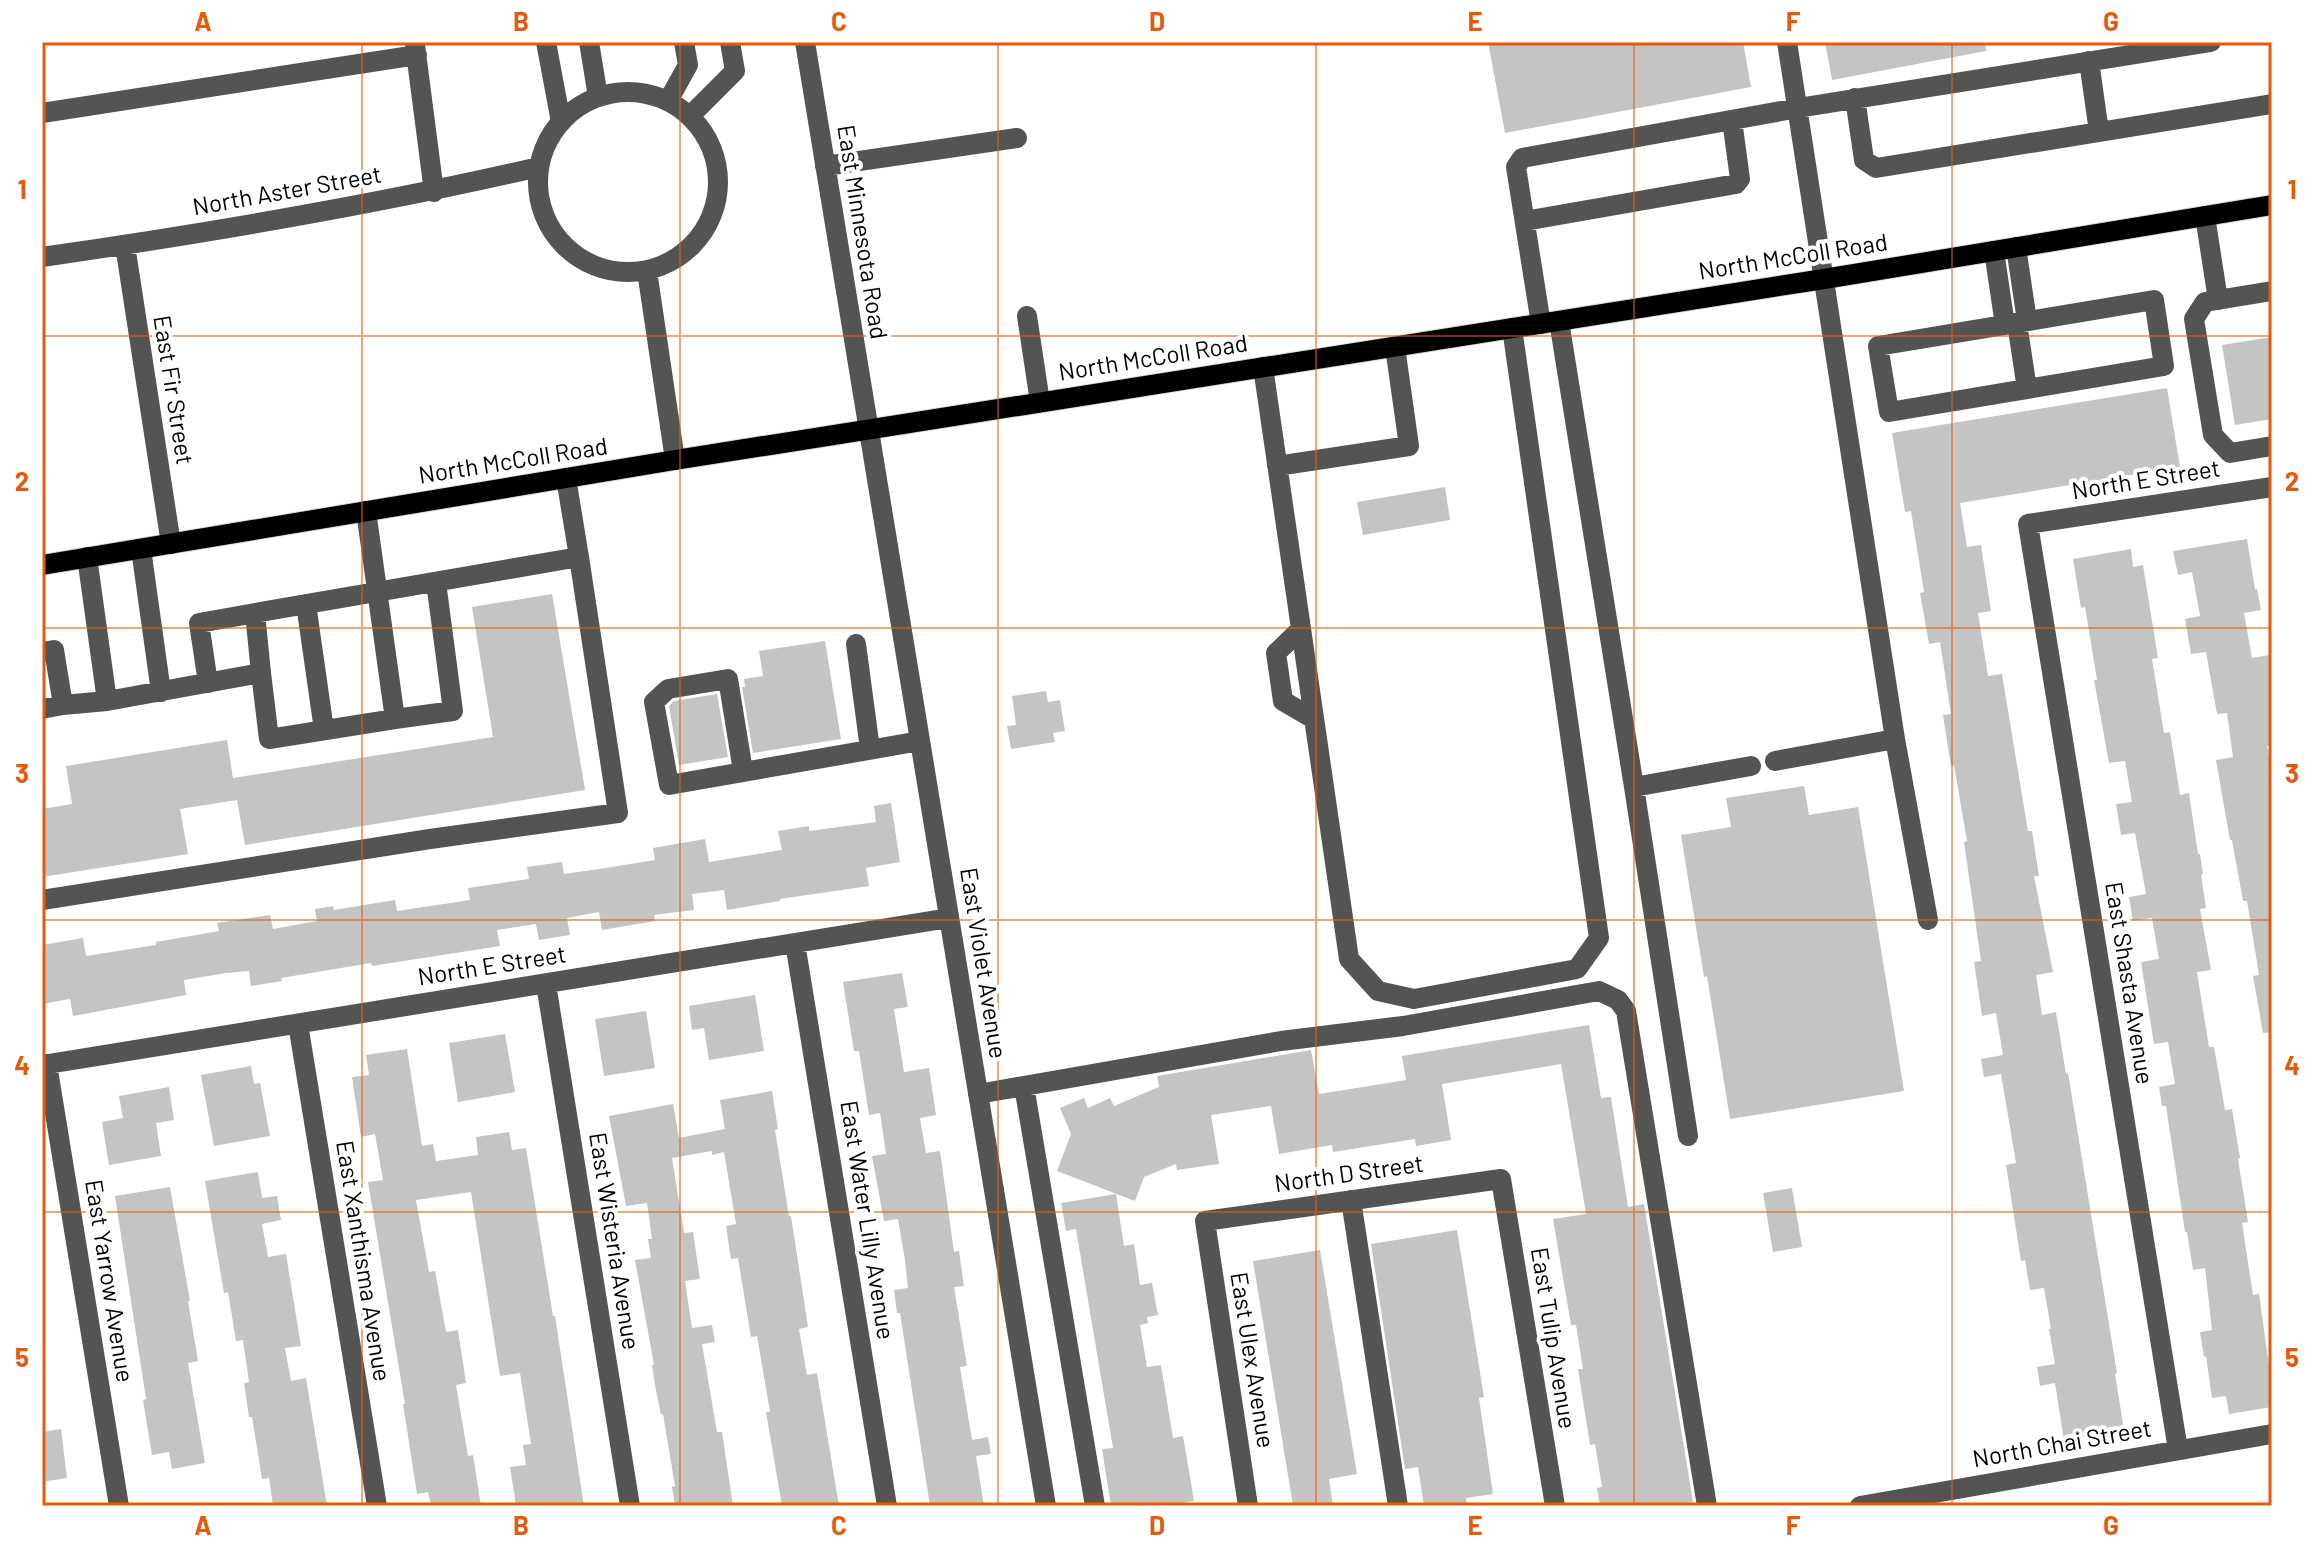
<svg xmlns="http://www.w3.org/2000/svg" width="2314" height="1548" viewBox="0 0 2314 1548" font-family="Barlow,sans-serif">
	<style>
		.building { fill: #c4c4c4 }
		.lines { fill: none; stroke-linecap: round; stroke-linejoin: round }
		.major-casing { stroke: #dbdbdb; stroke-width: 22 }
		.minor { stroke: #545454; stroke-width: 20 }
		.major { stroke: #000; stroke-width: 20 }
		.grid { fill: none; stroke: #e8590c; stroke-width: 2; stroke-opacity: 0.55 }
		.labels { text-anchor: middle; stroke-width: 8; stroke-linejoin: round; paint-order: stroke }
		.street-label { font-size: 24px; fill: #000; stroke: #fff }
		.neatline { fill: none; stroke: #e8590c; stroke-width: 3 }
		.grid-label { font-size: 26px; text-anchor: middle; font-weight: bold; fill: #e8590c }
	</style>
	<rect width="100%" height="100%" fill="#fff"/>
	<path class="building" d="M1488 42H1743L1751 87 1505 133Z
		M1825 42H1985L1986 51 1832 80Z
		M2272 337V419L2235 425 2222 345Z
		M2167 388 2180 467 1960 503 1967 547 1981 545 1991 611 1978 613 1988 676 2002 674 2028 831H2032L2039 876H2034L2053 972 2036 975 2042 1015 2056 1012 2066 1074 2068 1073 2117 1373 2115 1374 2124 1430 2064 1440 2055 1383 2040 1386 2037 1367 2055 1364 2049 1329H2051L2044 1288 2030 1290 2025 1260 2021 1261 2006 1165 2016 1163 2001 1074 1984 1077 1981 1059 2003 1055 1996 1013 1982 1016 1974 962 1981 961 1964 842 1967 841 1954 765 1951 766 1943 715 1951 714 1940 642 1929 644 1920 593 1924 592 1911 511 1905 512 1892 433Z
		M1445 487 1450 520 1363 535 1357 502Z
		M2247 539 2255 589H2257L2261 610 2244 613 2252 658 2270 655 2272 666V745L2267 746 2272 772V1032L2263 1033 2253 976 2259 975 2247 901H2243L2232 840H2230L2216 760 2233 757 2227 713 2217 714 2206 652 2191 654 2185 619 2200 616 2192 572 2178 575 2173 551Z
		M2131 549 2133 567 2143 565 2158 658 2152 659 2164 733 2170 732 2180 795 2189 793 2198 854H2200L2203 874 2201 875 2206 908 2200 909 2211 970 2197 972 2209 1047H2214L2225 1110 2232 1109 2240 1158 2238 1159 2248 1222 2242 1223 2253 1295 2259 1294 2272 1388V1407L2229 1414 2226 1396 2212 1398 2206 1356 2204 1357 2200 1332 2212 1330 2205 1268 2193 1270 2187 1232H2185L2166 1106H2162L2159 1087 2175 1084 2168 1042 2154 1044 2141 962 2159 959 2152 918 2133 921 2129 897 2146 894 2135 833 2121 835 2116 804 2132 802 2125 761 2109 763 2094 680H2097L2085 607 2081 608 2073 559Z
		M552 594 585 790 245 845 237 800 180 809 188 854 42 877V809L72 804 66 766 227 740 233 778 493 737 472 607Z
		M825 641 841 739 753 753 742 687H745L744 679 763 676 759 651Z
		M1046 691 1048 702 1060 700 1065 731 1053 733 1055 742 1011 749 1007 726 1016 725 1012 696Z
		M717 694 728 757 679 765 669 706 674 701Z
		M1804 786 1809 815 1858 807 1904 1091 1730 1119 1707 976 1704 977 1681 835 1731 827 1726 798Z
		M891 803 900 862 866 868 869 886 780 899V901L727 910 724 890 692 894 694 910 654 915 655 921 602 930 599 912 567 918 570 935 539 940 536 924 497 930 500 946 372 966 371 963 281 978 282 981 251 986 249 971 226 973 184 980 186 995 73 1016 70 999 42 1004V945L83 938 86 956 156 945V942L219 931 217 923 270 915 273 929 317 921 315 909 333 906 334 910 395 900 397 911 470 900 468 888 529 879 527 867 562 862 564 874 599 869 655 860 653 848 705 839 709 862 782 850 778 831 809 826V831L876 822 874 806Z
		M902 973 908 1007 894 1009 904 1072 929 1068 936 1115 920 1118 926 1153 940 1151 954 1252 959 1251 964 1286 954 1287 967 1366 960 1367 972 1440 988 1437 991 1454 976 1456 984 1506H930L900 1313H897L894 1290 908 1288 905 1260 898 1219 884 1221 872 1156 886 1154 880 1113 869 1115 859 1051H854L843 982Z
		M755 995 764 1051 709 1060 704 1028 692 1030 689 1006Z
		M646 1011 655 1068 604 1076 595 1019Z
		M1589 1025 1601 1098 1611 1097 1628 1207 1644 1204 1693 1502 1669 1506H1600L1597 1488 1602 1487 1595 1444 1590 1445 1578 1369H1583L1576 1325H1571L1553 1219 1586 1214 1561 1064 1442 1084 1451 1140 1416 1146 1415 1139 1333 1152 1332 1145 1279 1154 1271 1106 1211 1115 1219 1164 1177 1170 1176 1164 1144 1177 1135 1201 1057 1171 1071 1134 1060 1108 1084 1098 1088 1108 1110 1098 1114 1106 1159 1087 1157 1076 1311 1050 1319 1094 1406 1080 1402 1056Z
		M505 1034 515 1092 458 1102 449 1043Z
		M407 1049 422 1146 433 1144 436 1161 478 1155 476 1137 509 1132 512 1150 526 1148 553 1316H555L584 1506H516L510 1467 526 1465 523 1445 531 1444 520 1373 500 1376 471 1192 416 1200 429 1272 435 1271 446 1332 458 1330 466 1383 456 1385 468 1456 473 1455 481 1506H431L428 1492 417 1494 403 1404H405L368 1182 383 1180 375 1134 361 1137 352 1077 369 1075 366 1055Z
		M251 1066 254 1084 260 1083 270 1136 214 1146 201 1075Z
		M169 1087 174 1120 156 1123 161 1156 109 1165 102 1122 123 1118 119 1096Z
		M772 1091 778 1129 775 1130 789 1216H791L808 1327 799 1329 807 1375 817 1373 839 1506H782L766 1412H770L757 1336 751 1337 738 1258 731 1259 726 1226 736 1224 724 1152 712 1155V1151L672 1158 684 1233 693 1232 700 1279 685 1281 692 1328 712 1325 715 1342 702 1344 717 1432H722L733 1506H675L672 1487 675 1486 663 1414 661 1415 655 1385 652 1365H654L635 1260 651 1258 648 1239H652L647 1203 626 1206 609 1116 673 1104 679 1138 725 1129 720 1100Z
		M258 1172 262 1198 277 1196 281 1220 262 1224 268 1257 286 1254 301 1346 285 1348 291 1381 306 1378 327 1506H273L269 1478 262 1479 252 1417H249L244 1383 249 1382 243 1340 236 1341 228 1292 224 1293 205 1181Z
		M170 1187 190 1301H188L198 1361 188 1363 205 1463 172 1469 169 1452 152 1455 143 1400 146 1399 115 1196Z
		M1792 1188 1802 1247 1773 1252 1763 1193Z
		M1116 1194 1124 1246 1134 1244 1140 1285 1152 1283 1158 1315 1147 1317 1148 1323 1140 1325 1147 1367 1161 1365 1173 1438 1183 1436 1194 1501 1161 1506H1111L1102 1449 1113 1448 1106 1407 1076 1229 1066 1231 1061 1203Z
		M1457 1230 1484 1397 1479 1398 1493 1494 1466 1498 1467 1506H1424L1418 1467 1405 1469 1371 1244Z
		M1320 1250 1357 1474 1329 1479 1333 1506H1293L1253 1261Z
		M61 1429 67 1478 42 1482V1432Z"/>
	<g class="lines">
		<g class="major-casing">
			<path id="major" d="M42 565 675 460 1824 279 2272 205"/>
		</g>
		<path class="minor" d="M546 42 561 122
			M589 42 598 97
			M805 42 1046 1506
			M415 45 434 192
			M2089 61 2099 132
			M538 182a90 90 0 1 1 180 0a90 90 0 1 1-180 0Z
			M1855 98 1864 160 1876 168 2272 104
			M668 101 688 65 684 42
			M42 113 417 55
			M690 116 735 71 730 42
			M825 166 1017 138
			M2205 216 2218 300
			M1525 221 1736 184 1740 179 1732 120
			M125 245 171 544
			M2016 247 2027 321
			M1994 251 2005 325
			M42 257C209 233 375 205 539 167
			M647 271 675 460
			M2272 291 2205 302 2194 319 2213 435 2230 453 2272 446
			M2154 300 2164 366 1889 412 1878 346Z
			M1027 316 1040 402
			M1559 321 1634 787 1751 766
			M2017 323 2027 389
			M1541 324 1516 167 1522 158 1798 108 2211 42
			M1263 367 1349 959 1378 991 1414 999 1577 969 1599 938 1512 328
			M1277 466 1409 446 1395 347
			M141 549 161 692
			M87 557 107 701
			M306 604 324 730
			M1301 629 1276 653 1283 701 1314 719
			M856 644 870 749
			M42 652 54 650 63 705 107 701 261 673 269 739 395 719 366 511
			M261 673 255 613 579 557 566 478
			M208 683 199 623 255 613
			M42 709 63 705
			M395 719 453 711 436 582
			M1895 739 1928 920
			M1775 761 1895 739 1787 42
			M743 771 728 679 668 689 654 702 669 785 920 741
			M1634 787 1688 1136
			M42 900 430 839 618 813 579 557
			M795 943 887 1506
			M546 984 630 1506
			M298 1024 377 1506
			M47 1064 119 1506
			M42 1065 949 918
			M1024 1086 1095 1506
			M978 1094 1281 1041 1403 1026 1599 991 1618 1000 1626 1011 1707 1506
			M1351 1200 1398 1506
			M2178 1450 2028 524 2272 487
			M1248 1506 1205 1221 1501 1179 1555 1506
			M1860 1506 2272 1434"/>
		<use href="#major" class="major"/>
	</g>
	<path class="grid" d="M362 42V1506M680 42V1506M998 42V1506M1316 42V1506M1634 42V1506M1952 42V1506M42 336H2272M42 628H2272M42 920H2272M42 1212H2272"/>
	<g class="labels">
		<g class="street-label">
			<text transform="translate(287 191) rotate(-10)" y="8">North Aster Street</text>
			<text transform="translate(862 232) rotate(81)" y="8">East Minnesota Road</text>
			<text transform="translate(1793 257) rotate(-9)" y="8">North McColl Road</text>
			<text transform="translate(1153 358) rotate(-9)" y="8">North McColl Road</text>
			<text transform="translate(173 390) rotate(81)" y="8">East Fir Street</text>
			<text transform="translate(513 461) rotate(-9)" y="8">North McColl Road</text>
			<text transform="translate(2146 480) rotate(-9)" y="8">North E Street</text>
			<text transform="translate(983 963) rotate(81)" y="8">East Violet Avenue</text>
			<text transform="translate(492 966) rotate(-9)" y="8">North E Street</text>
			<text transform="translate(2129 983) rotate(81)" y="8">East Shasta Avenue</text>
			<text transform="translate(1349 1174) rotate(-8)" y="8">North D Street</text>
			<text transform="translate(867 1220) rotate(81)" y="8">East Water Lilly Avenue</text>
			<text transform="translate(614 1241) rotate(81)" y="8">East Wisteria Avenue</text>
			<text transform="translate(363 1261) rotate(81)" y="8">East Xanthisma Avenue</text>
			<text transform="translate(109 1281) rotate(81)" y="8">East Yarrow Avenue</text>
			<text transform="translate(1553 1338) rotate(81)" y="8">East Tulip Avenue</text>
			<text transform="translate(1252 1360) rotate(81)" y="8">East Ulex Avenue</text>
			<text transform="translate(2062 1444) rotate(-10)" y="8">North Chai Street</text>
		</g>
	</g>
	<rect width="2314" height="1548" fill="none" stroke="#ffffff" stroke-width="88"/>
	<rect x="44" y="44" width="2226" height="1460" class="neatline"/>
	<g class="grid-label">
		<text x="203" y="31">A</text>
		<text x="521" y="31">B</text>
		<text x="839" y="31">C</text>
		<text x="1157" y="31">D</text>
		<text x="1475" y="31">E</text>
		<text x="1793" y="31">F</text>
		<text x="2111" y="31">G</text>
		<text x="22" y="199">1</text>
		<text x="2292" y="199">1</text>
		<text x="22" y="491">2</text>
		<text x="2292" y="491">2</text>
		<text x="22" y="783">3</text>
		<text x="2292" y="783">3</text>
		<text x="22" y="1075">4</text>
		<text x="2292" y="1075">4</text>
		<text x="22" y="1367">5</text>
		<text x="2292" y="1367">5</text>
		<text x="203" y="1535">A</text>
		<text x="521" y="1535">B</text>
		<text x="839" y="1535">C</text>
		<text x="1157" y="1535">D</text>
		<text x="1475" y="1535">E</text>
		<text x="1793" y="1535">F</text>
		<text x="2111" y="1535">G</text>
	</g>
</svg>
